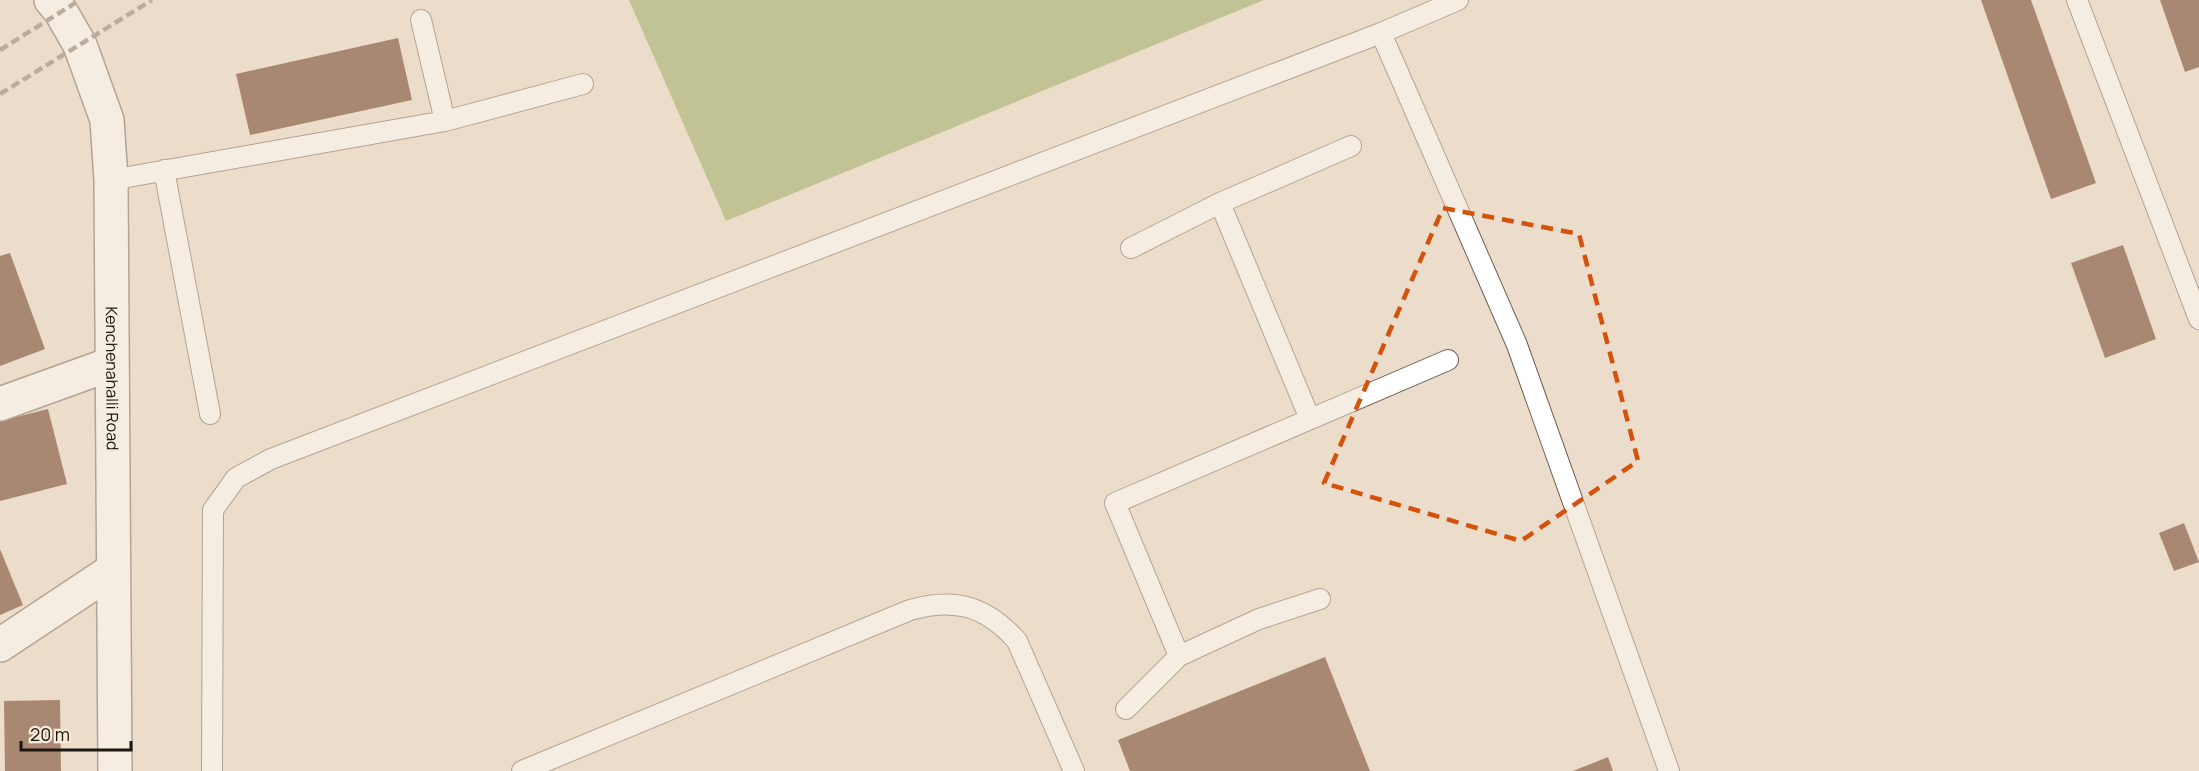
<svg xmlns="http://www.w3.org/2000/svg" width="2199" height="771" viewBox="0 0 2199 771" font-family="Manrope,sans-serif">
	<style>
		.water { fill: #8ea555 }
		.building { fill: #582209 }
		.lines { fill: none; stroke-linecap: round; stroke-linejoin: round }
		.lane-casing { stroke: #6d5f51; stroke-width: 22 }
		.street-casing { stroke: #6d5f51; stroke-width: 36 }
		.lane { stroke: #fff; stroke-width: 20 }
		.street { stroke: #fff; stroke-width: 33 }
		.rail { stroke: #7d7367; stroke-width: 4.5; stroke-dasharray: 9 4.5; stroke-linecap: butt }
		.marked { fill: none; stroke: #d4520c; stroke-width: 4.5; stroke-dasharray: 12 8; stroke-linejoin: round }
		.labels { text-anchor: middle; stroke-width: 6; stroke-linejoin: round; paint-order: stroke }
		.street-label { font-size: 16px; fill: #1c1610; stroke: #f9e9d8 }
	</style>
	<rect width="100%" height="100%" fill="#ecdccb"/>
	<path class="water" d="M629 0H1264L726 221Z"/>
	<path class="building" d="M1981 0H2031L2096 183 2051 199Z
		M2160 0H2199V67L2185 72Z
		M398 38 412 100 250 135 236 74Z
		M2123 245 2156 339 2105 358 2071 263Z
		M10 253 45 349 0 366V256Z
		M48 409 67 484 0 501V421Z
		M2184 523 2199 562 2174 571 2159 533Z
		M0 549 23 605 0 615Z
		M1325 657 1370 771H1130L1118 740Z
		M60 700 61 771H5L4 701Z
		M1608 757 1613 771H1573Z"/>
	<g class="lines">
		<g class="lane-casing">
			<path id="lane" d="M2077 0 2199 319
				M421 20 445 121
				M1381 33 1458 0
				M164 170 210 414
				M111 180 445 121 583 84
				M1220 203 1310 419
				M1131 248 1220 203 1351 146
				M1179 656 1115 503 1448 360
				M1126 709 1179 656 1259 619 1320 599
				M212 771 213 510 236 478 271 459 1381 33 1517 345 1669 771
				M522 771 910 610C955 597 986 606 1017 641L1074 771"/>
		</g>
		<g class="street-casing">
			<g id="street">
				<path id="s1" d="M51 0 61 12 80 45 107 120 111 180 115 771"/>
				<path d="M0 404 111 364"/>
				<path d="M0 645 113 570"/>
			</g>
		</g>
		<use href="#lane" class="lane"/>
		<use href="#street" class="street"/>
		<path class="rail" d="M0 50 80 0
			M0 94 152 0"/>
	</g>
	<path d="M0 0H2199V771H0ZM1443 208 1579 234 1638 461 1521 541 1324 483Z" fill="#ecdccb" fill-opacity=".55" fill-rule="evenodd"/>
	<path class="marked" d="M1443 208 1579 234 1638 461 1521 541 1324 483Z"/>
	<g class="labels">
		<g class="street-label">
			<text dy="6" stroke="none"><textPath href="#s1" startOffset="392">Kenchenahalli Road</textPath></text>
		</g>
	</g>
	<path d="M21 741v9h110v-9" fill="none" stroke="#1c1610" stroke-width="3"/>
	<text x="30" y="741" font-size="18" fill="#1c1610" stroke="#f9e9d8" stroke-width="4.5" paint-order="stroke">20 m</text>
</svg>
